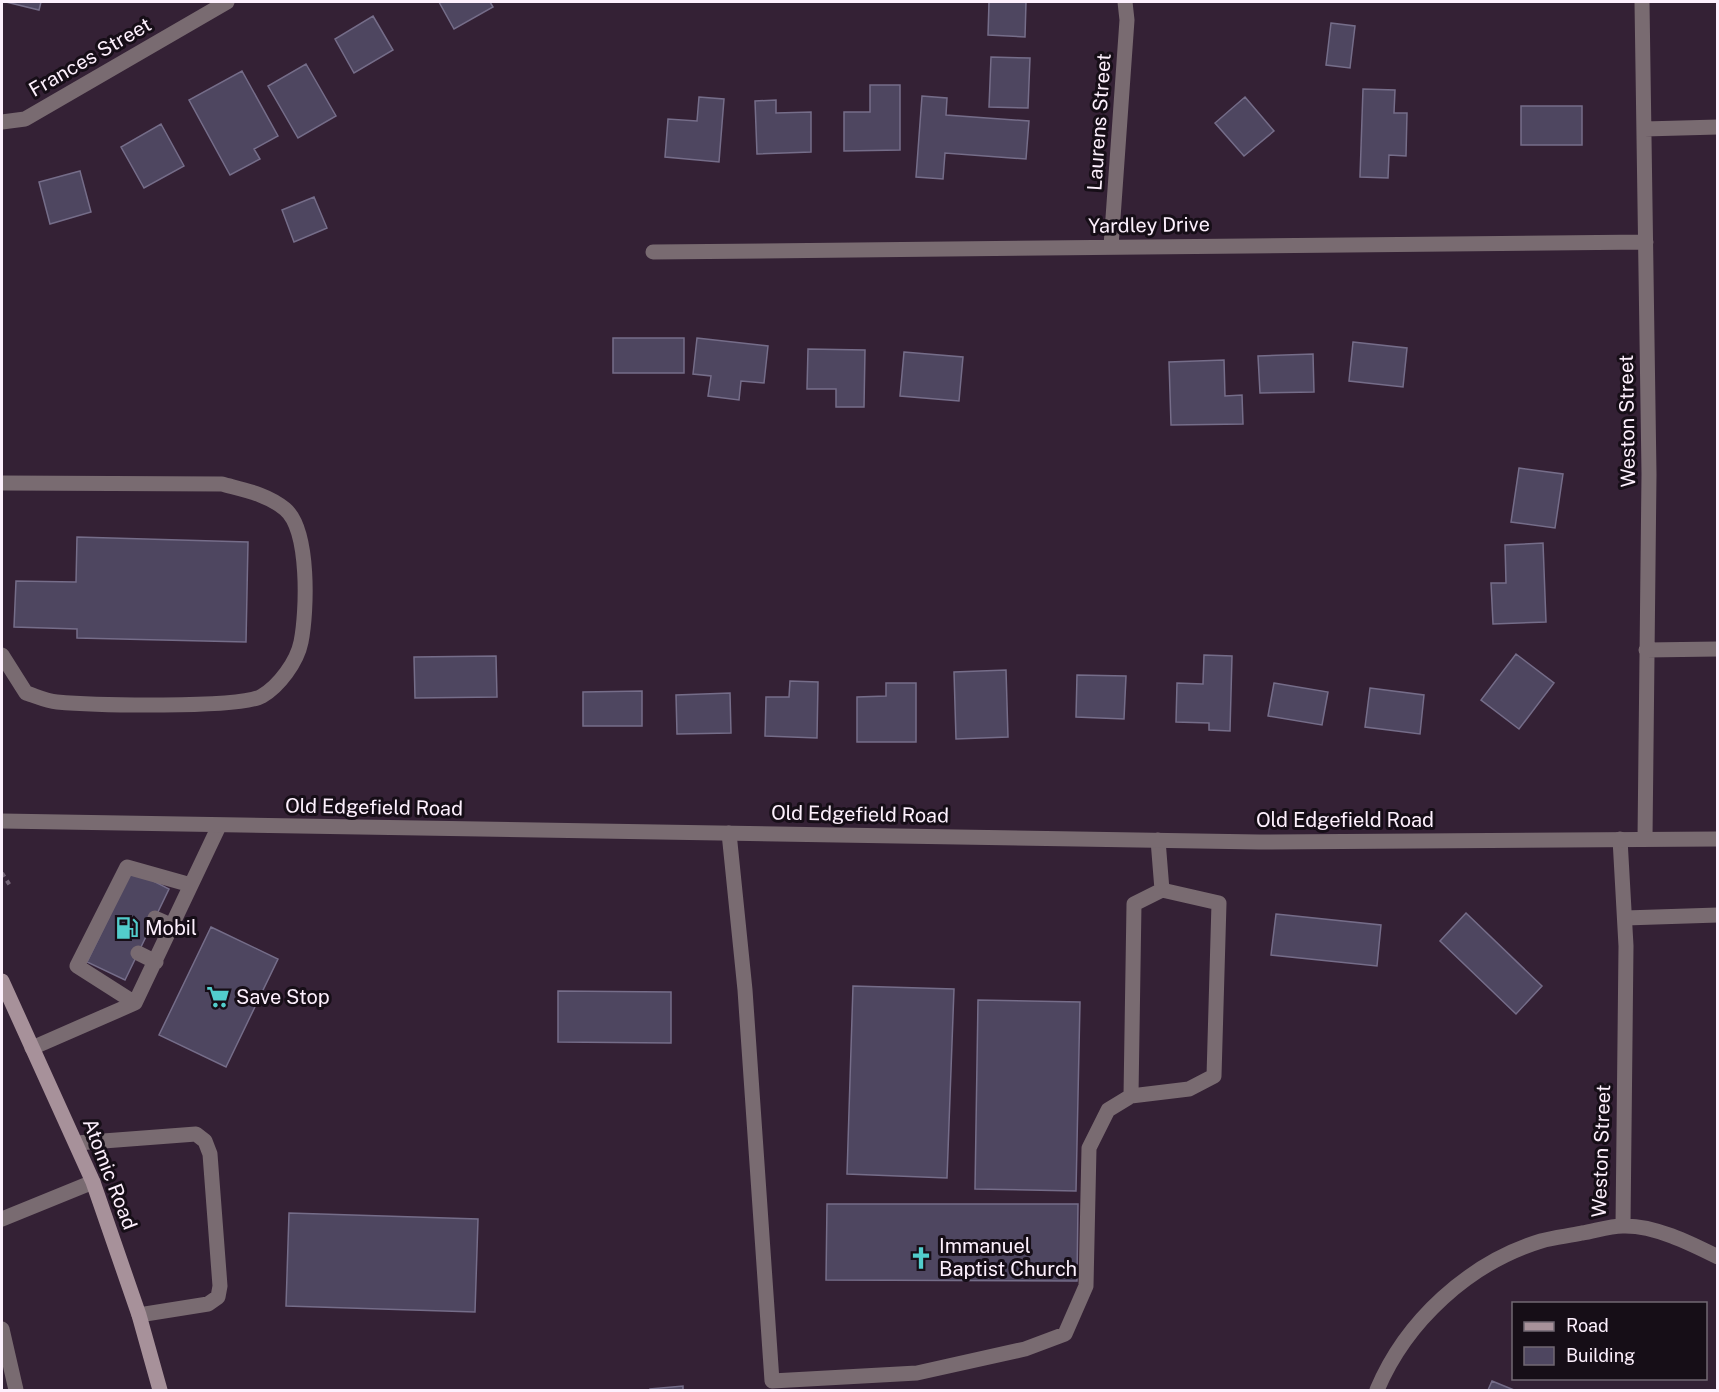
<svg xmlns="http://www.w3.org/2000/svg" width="1719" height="1392" viewBox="0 0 1719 1392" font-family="'Public Sans',sans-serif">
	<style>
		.building { fill: #4e4660; stroke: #756d89; stroke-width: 1.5 }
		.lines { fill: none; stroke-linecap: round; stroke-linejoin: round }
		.path { stroke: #736274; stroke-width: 4; stroke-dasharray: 4.5 4.5; stroke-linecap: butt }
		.service { stroke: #796b71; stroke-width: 15 }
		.minor { stroke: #796b71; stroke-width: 15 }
		.tertiary { stroke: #796b71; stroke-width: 15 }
		.secondary { stroke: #a7919a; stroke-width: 15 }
		.labels { text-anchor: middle; stroke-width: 6; stroke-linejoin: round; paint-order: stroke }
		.street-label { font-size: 20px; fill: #fdf0fd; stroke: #160e17 }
		.poi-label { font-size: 20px; fill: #fdf0fd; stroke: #160e17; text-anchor: start }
	</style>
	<rect width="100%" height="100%" fill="#342135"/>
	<path class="building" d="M6 2H41L39 10Z
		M439 2H490L493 7 454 29Z
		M989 2H1026L1025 37 988 35Z
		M373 16 393 50 354 73 335 39Z
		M1331 23 1355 26 1350 68 1326 65Z
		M991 57 1030 58 1028 108 989 107Z
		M306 64 336 116 298 138 268 86Z
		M242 71 278 136 254 149 260 159 230 175 189 100Z
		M870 85H900V150L844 151V112H870Z
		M1363 89 1395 90 1394 113H1407L1406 156 1389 155 1388 178 1360 177Z
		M922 96 947 98 946 115 1029 121 1026 159 945 153 943 179 916 177Z
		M699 97 724 99 719 162 665 157 668 119 697 121Z
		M1245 97 1274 131 1244 156 1215 123Z
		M776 100V113L811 112V152L757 154 755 101Z
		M1521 106H1582V145H1521Z
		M161 124 184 166 144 188 121 147Z
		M80 171 91 212 50 224 39 182Z
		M314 197 327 228 294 242 282 210Z
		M613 338H684V373H613Z
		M697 338 768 346 764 383 741 381 739 400 708 396 711 376 693 374Z
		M1353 342 1407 348 1403 387 1349 381Z
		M808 349 865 350 864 407H836V389H807Z
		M904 352 963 357 959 401 900 396Z
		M1313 354 1314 392 1260 393 1258 356Z
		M1224 360 1225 396 1242 395 1243 424 1171 425 1169 362Z
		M1519 468 1563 474 1555 528 1511 522Z
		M77 537 248 542 246 642 77 638V629L14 627 16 581 76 582Z
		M1543 543 1546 622 1493 624 1491 583H1506L1505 545Z
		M1516 654 1554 683 1519 729 1481 700Z
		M1204 655 1232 656 1230 731 1209 730V723L1176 722 1177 683 1203 684Z
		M496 656 497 697 415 698 414 657Z
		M1006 670 1008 737 956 739 954 672Z
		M1077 675 1126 676 1124 719 1076 717Z
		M790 681 818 682 817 738 765 736 766 697H789Z
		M886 683H916V742H857V697L886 696Z
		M1274 683 1328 692 1322 725 1268 716Z
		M1370 688 1424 695 1420 734 1365 727Z
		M642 691V726H583V692Z
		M730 693 731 733 677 734 676 695Z
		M132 870 169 889 125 980 87 962Z
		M1466 913 1542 986 1516 1014 1440 941Z
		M1276 914 1381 925 1377 966 1271 955Z
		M211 927 278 959 226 1067 159 1035Z
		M853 986 954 989 947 1178 847 1174Z
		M558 991 671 992V1043L558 1042Z
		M978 1000 1080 1002 1076 1191 975 1189Z
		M827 1204H1078L1077 1281 826 1280Z
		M289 1213 478 1219 475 1312 286 1306Z
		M1492 1381 1514 1390H1488Z
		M683 1386V1390H650V1389Z"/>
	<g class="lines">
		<path class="path" d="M2 873 11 887"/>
		<path class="service" d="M2 483 222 484C244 490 267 494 285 509 310 530 307 612 301 642 297 662 279 686 262 696 240 709 89 705 57 702 46 701 36 696 26 693L2 655
			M729 833 745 990 772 1381 917 1373 1025 1349 1065 1334 1086 1286 1089 1148 1108 1110 1131 1096
			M1158 840 1162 890 1134 904 1131 1096 1189 1089 1214 1076 1219 903 1162 890
			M155 918 171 925
			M1625 918 1718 915
			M138 953 156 962
			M135 1003 77 966 127 867 191 885
			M32 1048 135 1003 219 826
			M77 1143 196 1134 205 1141 210 1154 220 1286 218 1297 208 1304 139 1315
			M2 1219 93 1182
			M2 1329 16 1390"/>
		<path class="minor" d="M1642 2 1649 474 1645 839
			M2 122 25 119 227 2
			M1644 129 1718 127
			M1111 246 1127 20 1125 2
			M653 252 1646 242
			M1646 650 1718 649
			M1620 839 1626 946 1623 1226
			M1377 1390C1406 1321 1469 1263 1541 1241 1554 1237 1569 1236 1582 1233 1595 1231 1609 1226 1623 1226 1654 1225 1690 1243 1718 1257"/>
		<path class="tertiary" d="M2 821 1259 842 1718 839"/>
		<path class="secondary" d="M2 981 93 1182 139 1315 160 1390"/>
	</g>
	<defs>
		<g id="fuel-bare" transform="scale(1.8)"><path d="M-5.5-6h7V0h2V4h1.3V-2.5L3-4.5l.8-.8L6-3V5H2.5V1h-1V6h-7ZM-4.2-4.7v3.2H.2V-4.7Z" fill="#52cdcc" stroke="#160e17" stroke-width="2.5" paint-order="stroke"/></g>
		<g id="supermarket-bare" transform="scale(1.8)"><path d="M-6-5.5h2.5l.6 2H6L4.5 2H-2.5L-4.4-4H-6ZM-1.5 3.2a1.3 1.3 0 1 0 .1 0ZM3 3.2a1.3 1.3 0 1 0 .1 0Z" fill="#52cdcc" stroke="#160e17" stroke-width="2.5" paint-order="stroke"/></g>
		<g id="church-bare" transform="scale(1.8)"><path d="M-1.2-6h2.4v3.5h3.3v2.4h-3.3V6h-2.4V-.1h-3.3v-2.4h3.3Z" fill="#52cdcc" stroke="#160e17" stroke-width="2.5" paint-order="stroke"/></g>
	</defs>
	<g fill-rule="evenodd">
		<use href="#fuel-bare" x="127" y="928"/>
		<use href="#supermarket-bare" x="218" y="997"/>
		<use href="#church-bare" x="921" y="1258"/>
	</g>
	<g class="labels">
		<g class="street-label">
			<text transform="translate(90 57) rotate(-30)" y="7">Frances Street</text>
			<text transform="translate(1099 122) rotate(-86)" y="7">Laurens Street</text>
			<text transform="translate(1149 225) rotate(-1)" y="7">Yardley Drive</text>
			<text transform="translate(1627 421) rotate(-91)" y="7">Weston Street</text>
			<text transform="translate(374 807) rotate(1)" y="7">Old Edgefield Road</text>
			<text transform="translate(860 814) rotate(1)" y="7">Old Edgefield Road</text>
			<text x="1345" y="827">Old Edgefield Road</text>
			<text transform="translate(1601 1151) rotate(-88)" y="7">Weston Street</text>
			<text transform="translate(110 1174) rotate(69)" y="7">Atomic Road</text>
		</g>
		<g class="poi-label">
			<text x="145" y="935">Mobil</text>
			<text x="236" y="1004">Save Stop</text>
			<text x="939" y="1253">Immanuel<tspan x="939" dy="23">Baptist Church</tspan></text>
		</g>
	</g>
	<rect width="1719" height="1392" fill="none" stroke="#fdf0fd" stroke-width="6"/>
	<rect x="1512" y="1302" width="195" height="78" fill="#160e17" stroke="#726873" stroke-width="1.5"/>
	<rect x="1524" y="1322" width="30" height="9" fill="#a7919a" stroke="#726873" stroke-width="1.5"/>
	<text x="1566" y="1332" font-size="18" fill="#fdf0fd">Road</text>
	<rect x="1524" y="1347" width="30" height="18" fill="#4e4660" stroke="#726873" stroke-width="1.5"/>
	<text x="1566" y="1362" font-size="18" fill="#fdf0fd">Building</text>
</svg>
